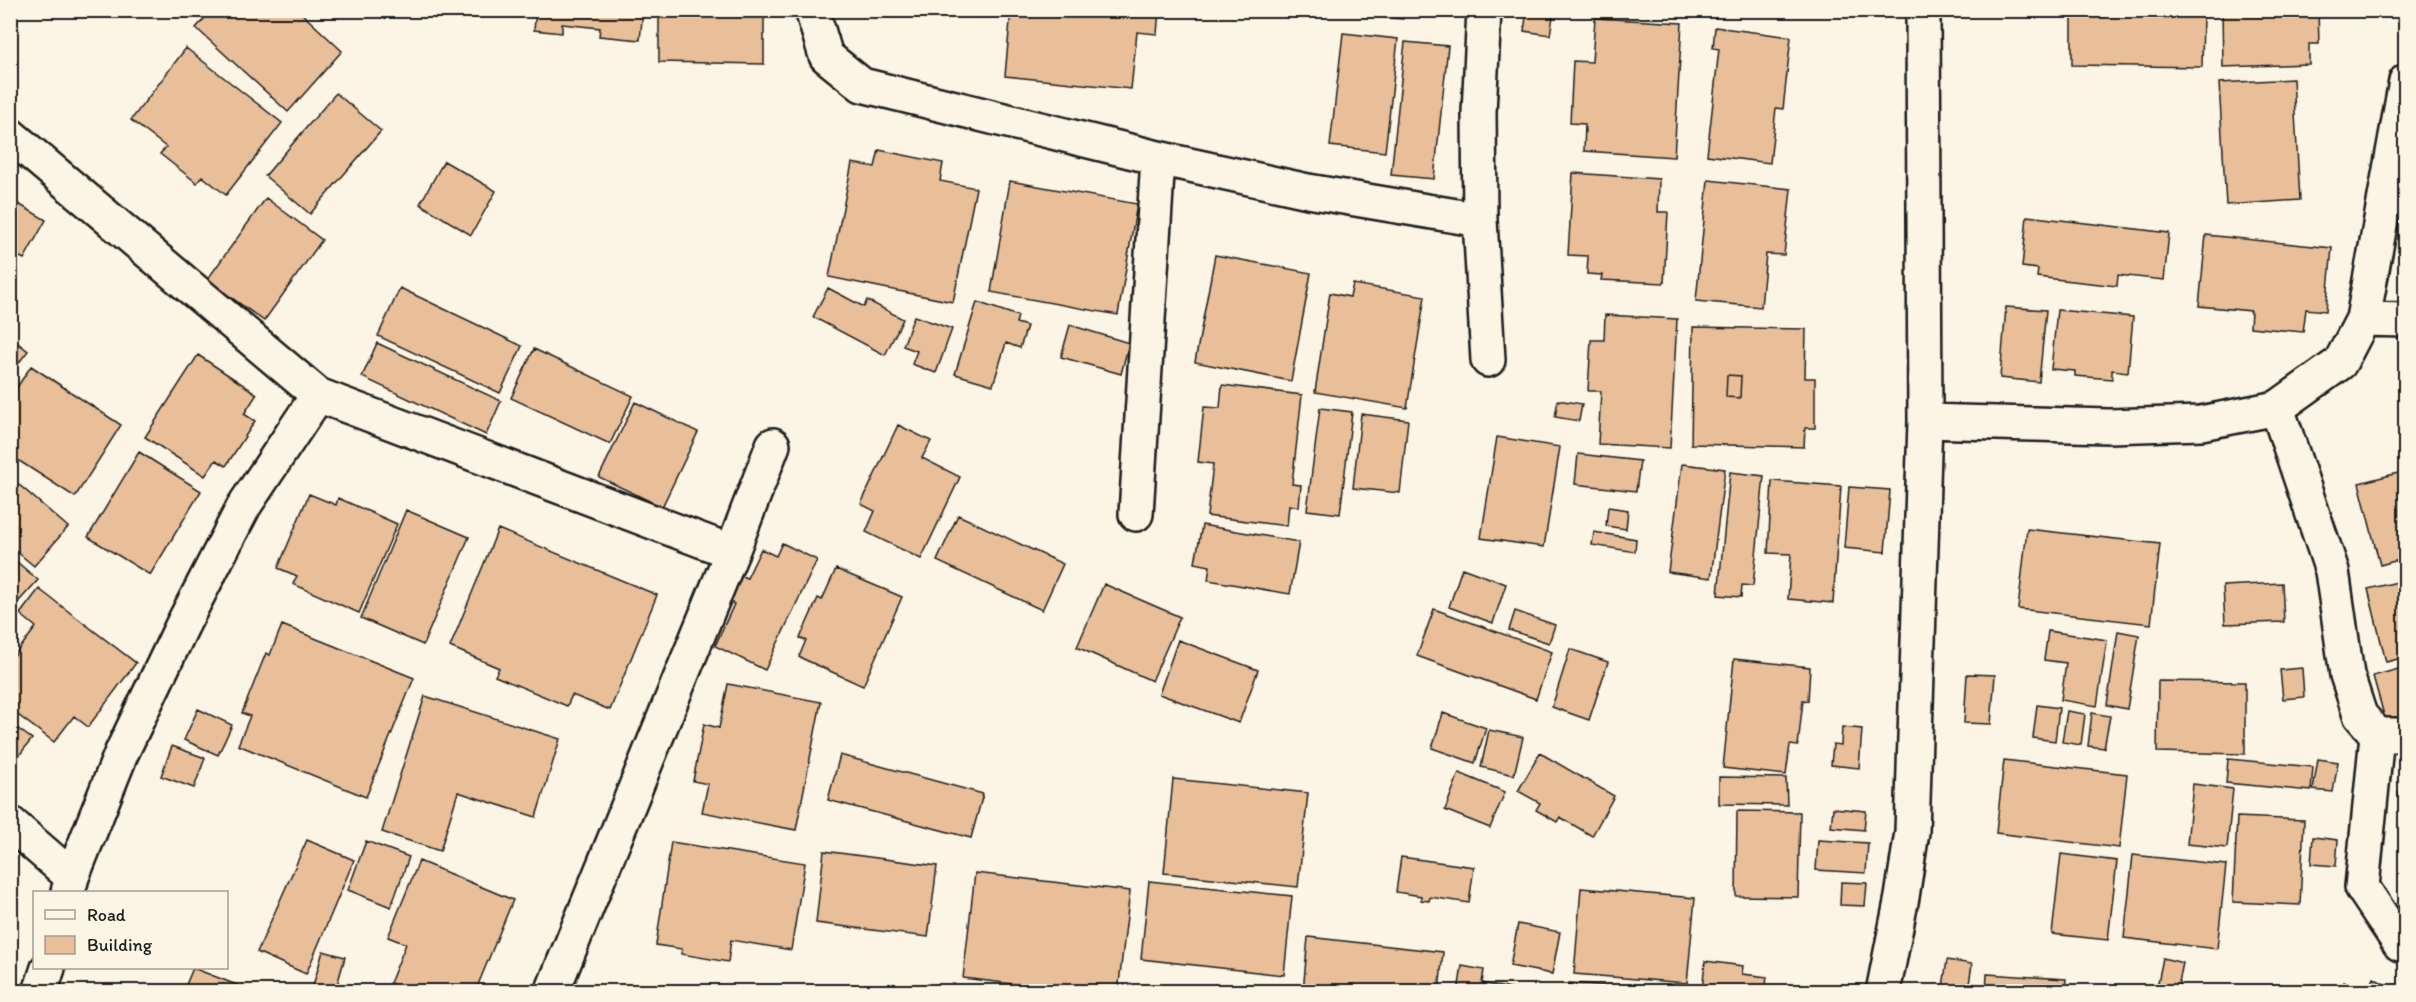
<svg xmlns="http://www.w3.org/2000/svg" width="2416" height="1002" viewBox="0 0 2416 1002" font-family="Itim,sans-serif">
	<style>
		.building { fill: #e8bf98; stroke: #1c1c1c; stroke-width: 1.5; fill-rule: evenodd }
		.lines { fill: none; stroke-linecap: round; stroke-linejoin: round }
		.street-casing { stroke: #1c1c1c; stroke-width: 38 }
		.street { stroke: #fcf5e5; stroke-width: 33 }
	</style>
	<rect width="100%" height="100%" fill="#fcf5e5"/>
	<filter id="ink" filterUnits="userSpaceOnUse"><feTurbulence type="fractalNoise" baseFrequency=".0167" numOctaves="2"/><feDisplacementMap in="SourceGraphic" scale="12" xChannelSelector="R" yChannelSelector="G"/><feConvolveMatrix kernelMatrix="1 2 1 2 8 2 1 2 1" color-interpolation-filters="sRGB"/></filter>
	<g filter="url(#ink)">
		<path class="building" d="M212 10H298L342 51 288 112 196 28Z
			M536 10H643L640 40 599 36 600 28 562 24V33L534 30Z
			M659 10H764V64L659 62Z
			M935 10H995V15Z
			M1011 10H1159L1157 34 1137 32 1131 89 1005 76Z
			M1364 10H1404L1403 19 1364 16Z
			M1527 10H1554L1550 35 1524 31Z
			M2222 10H2318L2319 44H2309V64L2223 67Z
			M2072 12 2203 15 2202 67 2072 65Z
			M1595 18 1682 23 1674 157 1584 151 1585 124 1570 123 1573 61 1592 62Z
			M1715 27 1791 37 1783 109 1776 108 1770 163 1707 155 1719 49 1713 48Z
			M1343 33 1398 39 1385 152 1330 146Z
			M1405 42 1448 46 1434 179 1391 175Z
			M186 48 282 123 226 195 202 176 197 183 160 154 166 147 131 120Z
			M2293 79 2300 200 2226 205 2219 83Z
			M336 93 381 131 310 214 265 176Z
			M879 150 943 163 940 181 976 188 953 302 829 277 852 163 875 167Z
			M444 161 496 191 471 235 420 204Z
			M1573 173 1659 179 1658 212H1668L1664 283 1601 280 1602 275 1587 274 1588 256 1568 255Z
			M1708 180 1791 189 1784 255 1766 254 1761 307 1696 301Z
			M1010 181 1137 204 1118 315 991 292Z
			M266 198 322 240 264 321 207 280Z
			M10 199 46 220 24 259 10 252Z
			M2027 216 2169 233 2164 280 2118 275 2117 286 2037 277 2038 269 2022 267Z
			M2206 235 2332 248 2326 311 2306 309 2303 332 2250 327 2251 311 2199 306Z
			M1215 255 1311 273 1291 381 1195 362Z
			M1353 284 1425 296 1407 408 1315 392 1330 293 1350 297Z
			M400 288 522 346 500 393 378 336Z
			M828 288 864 307 867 300 903 319 885 355 813 317Z
			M977 302 1018 316 1016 323 1027 326 1020 348 1006 343 993 385 955 374Z
			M2006 307 2046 310 2039 382 2000 378Z
			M2057 310 2133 317 2128 372 2112 370V379L2075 376V371L2051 369Z
			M1605 315 1677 319 1670 448 1598 444 1601 391H1588L1591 340H1604Z
			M914 316 952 329 936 373 912 364 917 351 903 346Z
			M1070 325 1129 343 1121 374 1061 357Z
			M1693 327 1806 329 1805 378H1815V428H1805L1804 447 1691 444ZM1727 375 1741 376 1740 398 1726 397Z
			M10 337 28 351 10 374Z
			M377 343 501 401 486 435 362 377Z
			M534 349 633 396 610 444 511 398Z
			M198 355 257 394 244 414 255 421 226 466 216 460 205 476 145 437Z
			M31 366 121 425 75 497 10 455V398Z
			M1727 375 1741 376 1740 398 1726 397Z
			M1222 385 1302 395 1292 484 1301 485 1299 507 1289 505 1287 526 1207 516 1213 464 1198 462 1204 407 1220 408Z
			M1558 400 1582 404 1579 421 1555 417Z
			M635 402 698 432 662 507 599 477Z
			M1320 408 1352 412 1340 514 1307 510Z
			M1361 414 1408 420 1400 493 1353 488Z
			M898 425 931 441 922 458 960 477 921 559 866 532 875 511 861 504Z
			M1497 437 1560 447 1544 547 1481 538Z
			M139 452 201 491 150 575 88 537Z
			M1578 454 1640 461 1636 491 1575 484Z
			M1682 464 1725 469 1711 578 1668 572Z
			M2406 471V558L2380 565 2359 483Z
			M1730 472 1764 476 1753 586 1742 585 1741 597 1718 595Z
			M10 477 68 527 34 566 10 546Z
			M1772 481 1841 486 1833 603 1788 599 1791 554 1768 553Z
			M1849 487 1890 490 1885 552 1844 548Z
			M309 494 336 505 338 498 397 524 359 613 293 584 297 576 278 568Z
			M1608 507 1628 510 1626 529 1606 526Z
			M406 510 469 537 423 645 361 618Z
			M958 515 1063 564 1042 610 937 561Z
			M1202 525 1299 542 1290 594 1208 580 1210 566 1195 563Z
			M498 529 657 595 610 710 572 695 567 706 495 676 499 668 450 647Z
			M2027 529 2160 544 2151 624 2018 609Z
			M1594 532 1636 539 1635 552 1592 545Z
			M782 543 817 560 765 670 715 646 734 604 729 601 741 576 747 578 761 549 776 556Z
			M10 556 38 580 10 611Z
			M1462 568 1506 584 1493 623 1449 607Z
			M836 569 902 597 863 686 799 657 806 640 800 638 818 598 822 600Z
			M2406 580V657L2386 662 2368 589Z
			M2282 583 2284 622 2225 624 2223 586Z
			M1104 584 1180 617 1152 681 1077 647Z
			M39 589 136 663 88 727 74 716 54 742 10 709V661L36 627 20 614Z
			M1434 609 1552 652 1536 699 1417 656Z
			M1515 611 1555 625 1549 643 1509 630Z
			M282 625 414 678 366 797 238 745 250 716 242 713 266 653 270 655Z
			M2048 631 2107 640 2097 706 2061 700 2066 663 2044 660Z
			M2118 631 2139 635 2127 709 2107 705Z
			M1178 640 1258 670 1239 723 1159 694Z
			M1570 649 1608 662 1589 720 1552 707Z
			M1734 659 1810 667 1808 701 1803 700 1798 746 1790 745 1786 775 1723 768Z
			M2406 667V721L2387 726 2373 676Z
			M2302 668 2304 697 2283 699 2280 670Z
			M1967 674 1995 675 1991 724 1964 723Z
			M2158 681 2245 682V754L2157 752Z
			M728 684 821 702 796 830 702 812 708 784 693 781 704 724 719 728Z
			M425 696 560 739 536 817 458 792 440 851 382 832Z
			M2037 705 2059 708 2055 741 2033 738Z
			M198 709 232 725 218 755 184 740Z
			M2067 711 2085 714 2081 745 2062 742Z
			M1443 713 1486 728 1475 763 1432 748Z
			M2092 713 2110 716 2104 748 2088 746Z
			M10 723 32 739 10 767Z
			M1842 727 1862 729 1859 768 1831 765 1833 744 1841 745Z
			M1489 730 1523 737 1514 775 1481 767Z
			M172 746 205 758 194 788 161 776Z
			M1540 753 1614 796 1592 836 1560 817 1557 822 1536 810 1540 803 1518 791Z
			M840 755 983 794 971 838 828 800Z
			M2228 759 2313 767 2311 791 2226 783Z
			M2318 759 2338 762 2333 792 2313 790Z
			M2004 760 2127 774 2119 848 1996 833Z
			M1459 773 1505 792 1490 828 1445 810Z
			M1719 777 1786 778 1787 805 1719 804Z
			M1173 779 1308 793 1298 887 1164 873Z
			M2193 784 2233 789 2227 848 2187 844Z
			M2406 790V824L2398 792Z
			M1833 808 1866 811 1864 830 1831 827Z
			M1737 811 1800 812 1798 897 1736 896Z
			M2237 817 2304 820 2300 905 2233 902Z
			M2313 837 2338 840 2336 866 2311 864Z
			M307 840 354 860 306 974 257 952Z
			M1818 840 1868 843 1866 873 1816 870Z
			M366 841 409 857 391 907 348 890Z
			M671 842 805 863 791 950 731 940 728 962 681 954 682 949 656 945Z
			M824 851 937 866 928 937 816 923Z
			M2061 854 2117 861 2108 940 2052 934Z
			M2133 855 2226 865 2217 949 2124 938Z
			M1401 857 1474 867 1469 903 1430 897 1429 901 1421 900V896L1396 892Z
			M419 861 513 900 475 992H411L390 983 406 944 388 937Z
			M975 873 1130 891 1118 992H1078L963 978Z
			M1149 881 1292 896 1284 975 1141 959Z
			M1841 882 1867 883 1865 906 1840 905Z
			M1581 888 1695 898 1687 983 1574 974Z
			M1518 924 1560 932 1552 974 1510 966Z
			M1308 937 1443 952 1439 992H1303Z
			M323 951 345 957 335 992 313 986Z
			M2163 958 2183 963 2177 992H2156Z
			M1947 960 1972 964 1968 991 1943 987Z
			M1705 961 1743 966 1742 974 1767 977 1765 992H1702Z
			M1462 966 1484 970 1482 983 1525 992H1458Z
			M193 968 242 987 240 992H183Z
			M1987 974 2066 979 2065 992H1986Z
			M2374 978 2397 992H2367Z
			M2344 982 2360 992H2339Z
			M1569 983 1684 991V992H1568Z
			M741 986 773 992H740Z"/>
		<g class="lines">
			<g class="street-casing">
				<path id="street" d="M812 10 826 56 862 85 1158 158 1308 191 1480 220
					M1484 10 1479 112 1480 220 1488 360
					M10 135 318 395 732 552
					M2363 319 2406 320
					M2277 408 2332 571 2347 675 2360 715 2377 735H2406
					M1925 421 2109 426 2201 423 2277 408 2340 363 2363 319 2406 81
					M1136 514 1158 158
					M2377 735 2362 887 2400 944 2406 945
					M10 823 72 877
					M68 892 72 877 121 754 183 624 244 506 318 395
					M40 992 48 968
					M552 992 732 552 773 445
					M1883 992 1902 897 1912 832 1925 421 1923 10"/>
			</g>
			<use href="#street" class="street"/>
		</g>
	</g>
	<rect width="2416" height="1002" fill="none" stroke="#fcf5e5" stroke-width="36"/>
	<rect x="18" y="18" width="2380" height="966" fill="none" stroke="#1c1c1c" stroke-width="2" filter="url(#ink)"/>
	<rect x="33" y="891" width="195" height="78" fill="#fcf5e5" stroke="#a29e95" stroke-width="1.5"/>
	<rect x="45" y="910" width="30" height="9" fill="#fcf5e5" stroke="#a29e95" stroke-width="1.5"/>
	<text x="87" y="921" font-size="18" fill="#1c1c1c">Road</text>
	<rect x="45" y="936" width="30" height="18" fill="#e8bf98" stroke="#a29e95" stroke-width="1.5"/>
	<text x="87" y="951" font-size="18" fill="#1c1c1c">Building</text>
</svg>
